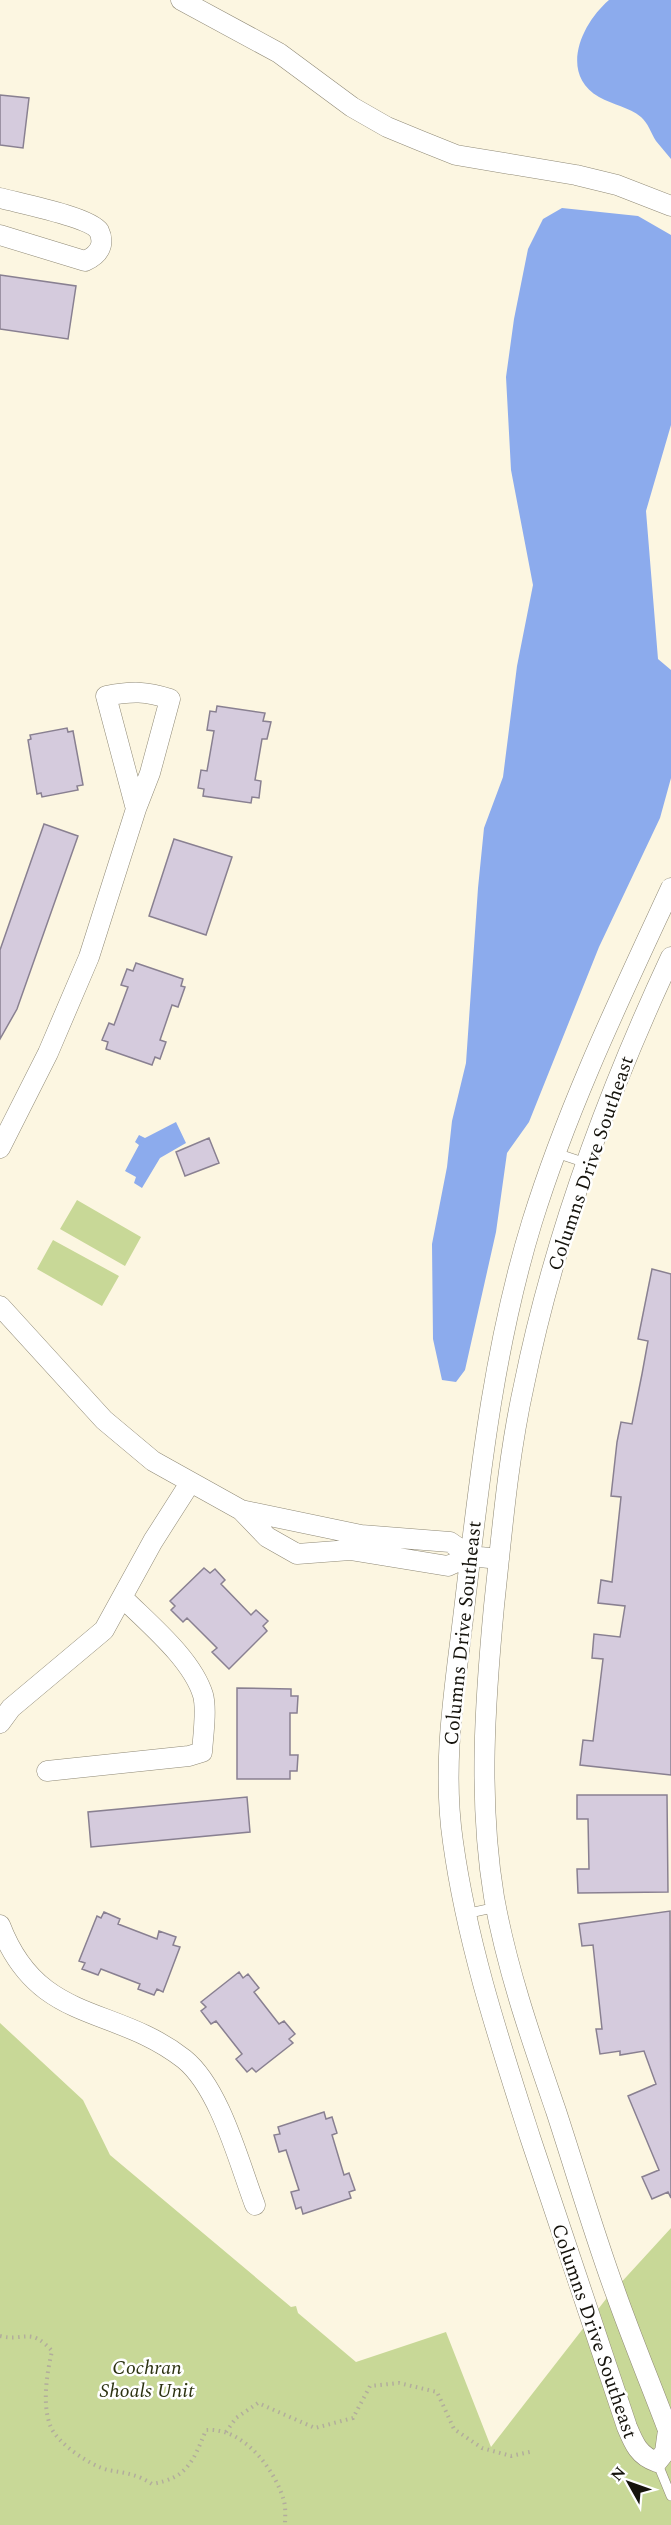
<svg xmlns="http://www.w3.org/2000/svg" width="671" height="2525" viewBox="0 0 671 2525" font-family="Spectral,serif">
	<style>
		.green { fill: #c8d897 }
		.water { fill: #8cabed }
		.building { fill: #d5cbdd; stroke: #898091; stroke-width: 1.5 }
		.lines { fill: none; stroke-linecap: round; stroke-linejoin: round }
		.service-casing { stroke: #8f8976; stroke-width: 10 }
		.minor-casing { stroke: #8f8976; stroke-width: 21 }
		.path { stroke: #b2ad9c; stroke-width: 4; stroke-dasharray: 1.5 4.5; stroke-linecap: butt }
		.service { stroke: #fff; stroke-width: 9 }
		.minor { stroke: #fff; stroke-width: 20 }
		.labels { text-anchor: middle; stroke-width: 5; stroke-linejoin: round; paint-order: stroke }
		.street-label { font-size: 20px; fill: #16140d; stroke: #fff }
		.park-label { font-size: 20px; font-style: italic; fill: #2c3211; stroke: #fff }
	</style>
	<rect width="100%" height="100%" fill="#fcf6e1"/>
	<path class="green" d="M77 1200 141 1237 125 1266 60 1229Z
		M53 1240 119 1276 102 1306 37 1269Z
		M0 2023 83 2100 110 2155 291 2307 296 2306 298 2313 356 2362 446 2332 491 2447 606 2299 671 2228V2525H0Z"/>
	<path class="water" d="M609 0H671V159C666 153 661 147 656 141 651 133 648 123 641 117 629 107 613 105 599 97 559 74 581 24 609 0Z
		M562 208 638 216 671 235V425L646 511 658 659 671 670V778L660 818 599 947 529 1122 507 1153 496 1232 465 1370 456 1382 442 1380 433 1339 432 1244 447 1167 452 1121 466 1063 478 888 484 828 503 777 517 666 533 585 511 470 506 377 514 319 528 249 543 219Z
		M176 1122 186 1143 160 1158 142 1188 134 1183 136 1177 125 1171 139 1145 135 1142 139 1135 145 1138Z"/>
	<path class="building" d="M0 95 29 98 23 148 0 145Z
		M0 275 76 286 68 339 0 329Z
		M217 706 265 713 263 721 271 722 267 739H262L255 780 261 781 259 798 252 797 251 803 203 796 204 789 198 788 201 770 207 771 214 731 207 730 210 711 216 712Z
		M67 728 68 732 73 731 83 785 77 786 78 790 42 797 41 793 37 794 28 740 31 739 30 735Z
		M44 824 78 836 17 1009 0 1039V950Z
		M174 839 232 857 206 935 149 916Z
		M136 963 183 979 181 986 185 987 178 1007 172 1005 160 1040 166 1042 160 1059 155 1057 152 1065 106 1049 108 1042 102 1040 109 1023 114 1025 128 987 121 985 127 969 133 971Z
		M209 1138 219 1163 185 1176 176 1152Z
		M652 1269 671 1274V1775L580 1765 583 1740 593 1741 603 1659 592 1658 594 1634 620 1637 625 1606 598 1603 601 1580 612 1582 621 1497 611 1496 617 1442 621 1422 632 1424 642 1374 648 1341 638 1339Z
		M204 1568 210 1573 215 1569 225 1580 221 1584 251 1615 256 1610 268 1621 263 1626 267 1631 229 1669 212 1652 217 1648 187 1618 183 1622 171 1610 175 1606 170 1601Z
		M237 1688 291 1689V1696H298L297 1713H290V1755H298L297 1771H290V1779H237Z
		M577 1795H667L668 1892 578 1893 577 1869H589L588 1819H577Z
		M247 1797 250 1832 91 1847 88 1812Z
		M670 1911 671 2198 668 2192 652 2199 642 2177 659 2170 628 2096 656 2084 644 2051 620 2055V2051L600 2054 596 2029H602L593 1945 582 1946 579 1924Z
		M104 1912 120 1919 118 1924 157 1939 159 1931 176 1937 173 1945 180 1947 163 1992 157 1989 154 1995 138 1989 140 1984 101 1969 98 1975 82 1969 85 1963 79 1961 97 1916 101 1918Z
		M239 1972 243 1978 248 1974 259 1988 254 1992 279 2024 284 2021 295 2034 289 2039 293 2043 256 2072 252 2068 247 2072 236 2059 242 2054 216 2021 211 2024 201 2011 206 2007 201 2002Z
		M324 2112 326 2119 332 2117 337 2133 332 2135 344 2175 349 2173 355 2190 349 2192 351 2198 303 2214 301 2207 296 2209 291 2192 299 2190 286 2150 279 2152 274 2135 280 2134 278 2127Z"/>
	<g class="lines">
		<g class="service-casing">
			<path id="service" d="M556 1153 586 1163
				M465 1914 497 1907
				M657 2462 671 2496"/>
		</g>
		<g class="minor-casing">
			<path id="minor" d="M181 0 279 53 352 107 387 127 421 141 456 155 576 175 617 185 671 206
				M0 198C18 203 90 217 99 231 101 235 102 240 101 245 99 253 92 258 85 261L0 235
				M671 888C620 998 568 1106 532 1222 494 1346 480 1474 465 1602 456 1682 441 1761 453 1842 467 1943 499 2040 530 2137 562 2234 594 2331 627 2427 634 2444 639 2456 657 2462L665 2452 668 2430C651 2385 632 2339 616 2294 594 2234 576 2172 556 2111 532 2041 507 1970 494 1897 478 1800 485 1702 494 1606 502 1532 508 1457 524 1385 554 1237 607 1094 671 957
				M0 1148 48 1053 89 957 136 809 150 773 170 699C146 691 132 691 106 696L136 809
				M0 1306 104 1420 153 1461 241 1510 361 1535 450 1542 470 1556 499 1559
				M241 1510 267 1537 297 1554 350 1550 448 1566 470 1556
				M0 1723 11 1708 104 1630 153 1541 190 1483
				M47 1771 189 1756 202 1752C203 1737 207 1709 203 1695 192 1659 149 1624 123 1598
				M0 1925C38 2025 114 2004 184 2059 220 2088 239 2163 255 2205"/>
		</g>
		<path class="path" d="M0 2336C24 2342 30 2326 52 2351 47 2373 42 2403 50 2425 56 2443 91 2466 108 2470 125 2473 137 2474 152 2484 187 2478 193 2462 206 2430 243 2427 275 2469 284 2501 286 2509 285 2518 285 2525
			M226 2432 236 2418 258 2403 315 2428 353 2418 370 2386 399 2383 437 2392 454 2429 482 2448 511 2456 534 2451"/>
		<use href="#service" class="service"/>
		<use href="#minor" class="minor"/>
	</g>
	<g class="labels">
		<g class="street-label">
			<text transform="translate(590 1163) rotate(-71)" y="7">Columns Drive Southeast</text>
			<text transform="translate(462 1633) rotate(-84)" y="7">Columns Drive Southeast</text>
			<text transform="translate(595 2331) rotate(71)" y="7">Columns Drive Southeast</text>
		</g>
		<g class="park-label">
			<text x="147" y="2374">Cochran<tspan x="147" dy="23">Shoals Unit</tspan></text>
		</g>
	</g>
	<g transform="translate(629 2483) rotate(310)" stroke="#ffffff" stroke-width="4.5" paint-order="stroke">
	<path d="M0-4.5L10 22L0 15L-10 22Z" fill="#16140d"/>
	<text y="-9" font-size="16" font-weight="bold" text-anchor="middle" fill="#16140d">N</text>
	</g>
</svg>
